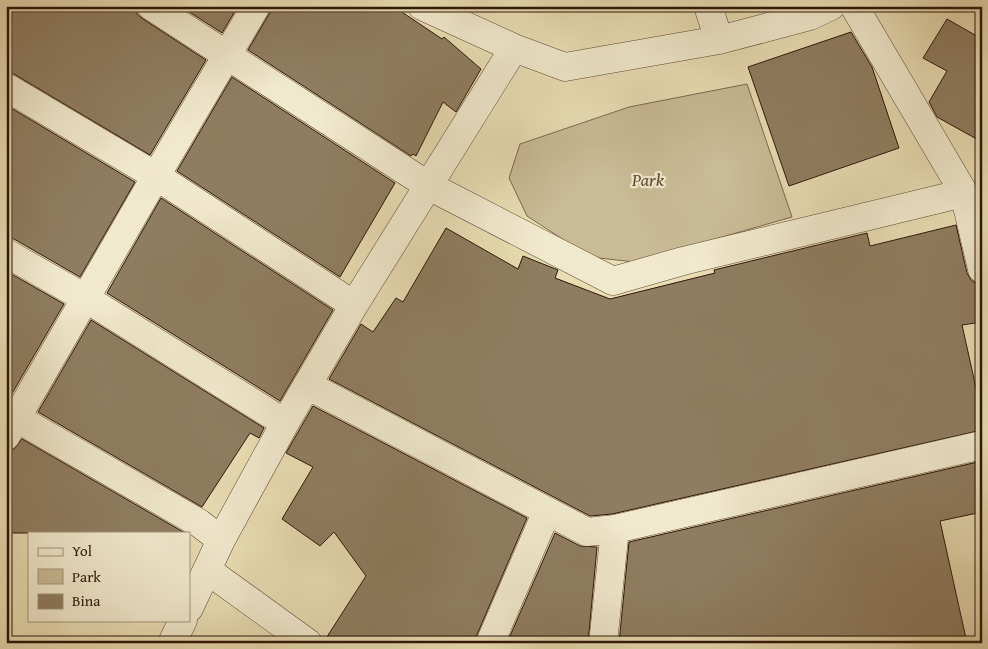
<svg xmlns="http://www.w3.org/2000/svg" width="988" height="649" viewBox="0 0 988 649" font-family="'Gentium Book Plus',serif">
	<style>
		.green { fill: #c9bb96; stroke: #7c6850 }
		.building { fill: #8f7d61; stroke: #2e1509 }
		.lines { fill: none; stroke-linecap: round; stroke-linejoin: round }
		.street-casing { stroke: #5d4734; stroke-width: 29 }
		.street { stroke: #f1e9ce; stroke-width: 28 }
		.labels { text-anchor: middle; stroke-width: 4.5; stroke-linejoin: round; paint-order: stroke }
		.park-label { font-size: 18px; font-style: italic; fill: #5c4733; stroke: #f1e9ce }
	</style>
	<rect width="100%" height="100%" fill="#e9ddb3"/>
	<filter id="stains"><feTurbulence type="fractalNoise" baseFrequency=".004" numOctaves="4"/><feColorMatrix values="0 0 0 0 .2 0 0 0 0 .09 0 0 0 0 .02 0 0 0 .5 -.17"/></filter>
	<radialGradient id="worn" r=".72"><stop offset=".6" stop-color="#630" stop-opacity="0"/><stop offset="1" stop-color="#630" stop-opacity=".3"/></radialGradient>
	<path class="green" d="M747 84 792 217 635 262 590 257 527 216 509 178 520 144 629 107Z"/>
	<path class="building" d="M6 6H136L137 14 143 19 206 60 150 155 14 74 6 71Z
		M180 6H238L222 33Z
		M272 6H393L442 39 444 37 481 69 456 112 443 102 416 156 413 154 411 156 248 50 269 14Z
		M947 19 982 39V142L937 117 929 102 947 71 923 58Z
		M851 32 872 67 899 148 789 186 748 67Z
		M232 77 395 183 340 277 177 171Z
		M6 105 135 182 80 277 14 239 6 237Z
		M161 198 333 310 280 401 107 293Z
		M956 225 967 273 971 280 977 284H982V322L962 325 982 415V430L612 514 590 516 329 379 361 324 373 332 396 298 403 302 446 228 518 269 523 256 558 270 555 278 610 299 715 273 714 270 867 233 870 246Z
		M6 271 64 304 10 397 6 396Z
		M91 320 264 428 259 438 250 433 202 507 38 412Z
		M313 406 527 518 476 637 475 643H323L366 576 334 532 320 546 282 519 313 467 286 453Z
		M22 439 185 533H6V452L14 449Z
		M982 461V512L940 521 967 643H619L629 542Z
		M555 533 580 546 597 547 588 643H507Z"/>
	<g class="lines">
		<g class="street-casing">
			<path id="street" d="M151 6 429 186 613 281 683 261 964 193
				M422 6 514 48 565 67 719 40 810 16 831 6
				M708 6 719 40
				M854 6 964 193 982 269
				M6 87 156 176 354 305
				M6 253 85 298 285 423
				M307 385 587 532 615 529 982 445
				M6 412 199 523 221 540
				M6 436 156 176 256 6
				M207 570 308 643
				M189 608 221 540 285 423 354 305 514 48
				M172 643 183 620
				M490 643 547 511
				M603 643 615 529"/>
		</g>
		<use href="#street" class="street"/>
	</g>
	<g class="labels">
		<g class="park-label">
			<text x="648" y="186">Park</text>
		</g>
	</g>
	<rect width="988" height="649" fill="none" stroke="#e9ddb3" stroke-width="25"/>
	<rect x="8" y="8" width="973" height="634" fill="none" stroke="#2e1509" stroke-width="2.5"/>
	<rect x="12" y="12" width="963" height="624" fill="none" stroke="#2e1509"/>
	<rect x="28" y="532" width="162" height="90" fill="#f1e9ce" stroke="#a3947f"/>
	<rect x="38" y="548" width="25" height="8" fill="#f1e9ce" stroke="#a3947f"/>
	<text x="72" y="556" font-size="15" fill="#2e1509">Yol</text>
	<rect x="38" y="569" width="25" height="15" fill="#c9bb96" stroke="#a3947f"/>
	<text x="72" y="582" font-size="15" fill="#2e1509">Park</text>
	<rect x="38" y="594" width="25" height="15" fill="#8f7d61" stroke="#a3947f"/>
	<text x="72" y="606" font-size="15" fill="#2e1509">Bina</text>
	<rect width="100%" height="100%" filter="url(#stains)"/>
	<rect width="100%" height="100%" fill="url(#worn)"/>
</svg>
